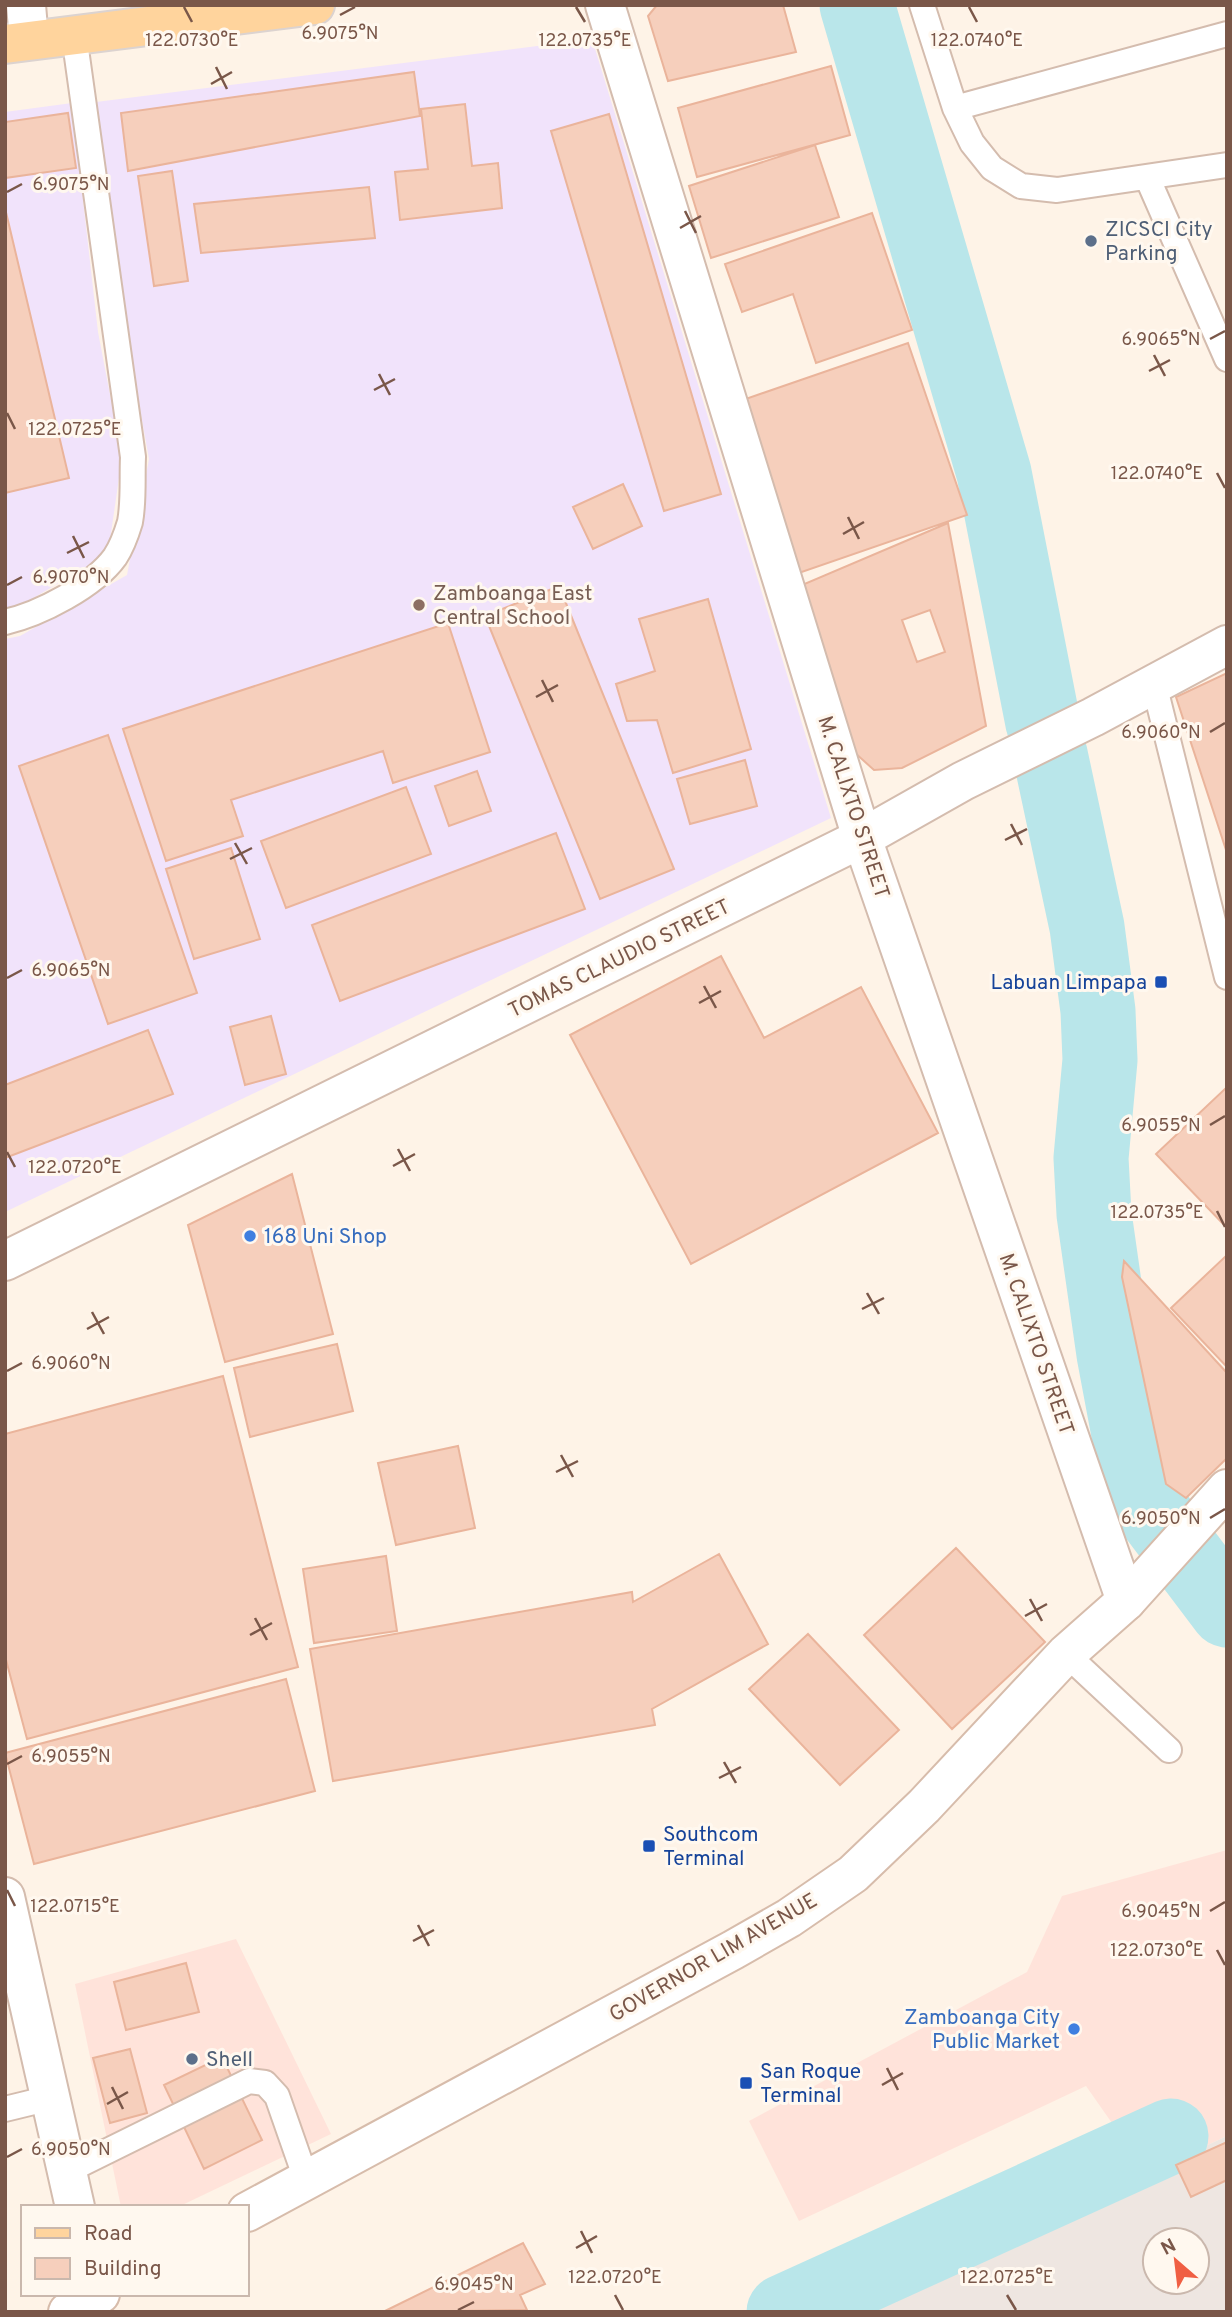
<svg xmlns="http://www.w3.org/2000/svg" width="1232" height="2317" viewBox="0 0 1232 2317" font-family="Overpass,sans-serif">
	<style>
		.commercial { fill: #ffe3da }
		.industrial { fill: #eee6e1; fill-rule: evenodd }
		.education { fill: #f1e3fb }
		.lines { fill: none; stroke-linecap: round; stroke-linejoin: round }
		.river { stroke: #b9e6ea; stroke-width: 75 }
		.building { fill: #f6cfbc; stroke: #eab49b; stroke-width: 2; fill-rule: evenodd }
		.service-casing { stroke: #d4bcae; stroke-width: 28 }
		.minor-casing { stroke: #d4bcae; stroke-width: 42 }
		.tertiary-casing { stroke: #d4bcae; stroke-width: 42 }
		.secondary-casing { stroke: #d7bcab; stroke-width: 42 }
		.primary-casing { stroke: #dcd3d0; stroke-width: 42 }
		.service { stroke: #fff; stroke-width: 24 }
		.minor { stroke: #fff; stroke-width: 38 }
		.tertiary { stroke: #fff; stroke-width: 38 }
		.secondary { stroke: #fff; stroke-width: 38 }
		.primary { stroke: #ffd49d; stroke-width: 38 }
		.ticks { fill: none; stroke: #7a5749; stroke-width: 2.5 }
		.service-dot { fill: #5c6f8a; stroke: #fff8ef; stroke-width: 2.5 }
		.education-dot { fill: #8d6e63; stroke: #fff8ef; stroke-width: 2.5 }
		.transit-dot { fill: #1a4fb4; stroke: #fff8ef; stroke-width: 2.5 }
		.shop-dot { fill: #3f7fe0; stroke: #fff8ef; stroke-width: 2.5 }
		.labels { text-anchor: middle; stroke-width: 6; stroke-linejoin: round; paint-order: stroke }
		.service-label { font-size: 21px; fill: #4e5e75; stroke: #fff8ef; text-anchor: start }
		.education-label { font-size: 21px; fill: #785e54; stroke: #fff8ef; text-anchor: start }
		.street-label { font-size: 21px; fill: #7a5749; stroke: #fff8ef }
		.transit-label { font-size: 21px; fill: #164399; stroke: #fff8ef; text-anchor: start }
		.shop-label { font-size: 21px; fill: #366cbe; stroke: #fff8ef; text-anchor: start }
		.ticks-label { font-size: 18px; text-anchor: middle; fill: #7a5749; stroke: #fff8ef; stroke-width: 6; stroke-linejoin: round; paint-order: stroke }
	</style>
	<rect width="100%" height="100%" fill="#fef3e7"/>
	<path class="commercial" d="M1227 1850V2136L1147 2173 1086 2086 799 2221 749 2121 1027 1972 1062 1896Z
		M236 1939 331 2134 178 2207H121L75 1984Z"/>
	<path class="industrial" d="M1227 2136V2312H859L1147 2173ZM1155 2240H1197V2282H1155Z"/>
	<path class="education" d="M592 39 831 818 5 1212V639L20 636 127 575 149 459 121 304 96 102Z
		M72 103 98 332 122 457 108 554 13 610 5 612V112Z"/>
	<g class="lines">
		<path class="river" d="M857 5 994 473 1043 723
			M1050 754 1087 927 1098 1011 1100 1060 1091 1158 1094 1214 1114 1354 1132 1450 1150 1508 1227 1610
			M784 2312 1171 2136"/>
	</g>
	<path class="building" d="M657 5H783L796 52 668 81 648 16Z
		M831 66 850 135 697 177 678 108Z
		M414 72 420 116 128 171 121 113Z
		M465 104 472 166 498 163 502 208 400 220 395 172 428 169 421 109Z
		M68 113 76 168 5 178V122Z
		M609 114 721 494 664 511 551 131Z
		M815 145 839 217 711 258 689 186Z
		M172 171 188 281 154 286 138 176Z
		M369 187 375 238 201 253 194 204Z
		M5 208 69 478 5 493Z
		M872 213 912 330 816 363 793 294 742 312 725 264Z
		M908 343 967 515 793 575 734 403Z
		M623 484 642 526 593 549 573 507Z
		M948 523 986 726 902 768 874 770 854 752 802 585ZM930 610 945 652 917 662 902 620Z
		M559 586 674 869 600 899 485 616Z
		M708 599 751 749 673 773 657 720 627 721 616 684 655 671 639 619Z
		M448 623 490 752 393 783 383 751 231 800 243 836 166 861 123 729Z
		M1227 673V853L1176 697Z
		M108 735 197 993 108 1024 19 766Z
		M745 760 757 806 690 824 677 779Z
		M477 771 491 811 449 826 435 786Z
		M406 787 431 854 286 908 261 841Z
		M556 833 585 909 340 1001 312 925Z
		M231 848 260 939 194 959 166 869Z
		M721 956 764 1038 861 987 938 1133 691 1264 570 1035Z
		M271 1016 286 1074 245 1085 230 1027Z
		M148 1030 173 1094 5 1158V1085Z
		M1227 1087V1228L1156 1154Z
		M292 1174 333 1334 225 1362 188 1225Z
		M1227 1255V1367L1171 1308Z
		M1124 1261 1227 1373V1458L1186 1498 1166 1484 1122 1277Z
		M337 1344 353 1411 250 1437 234 1368Z
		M223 1376 298 1667 27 1739 5 1656V1434Z
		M458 1446 475 1528 396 1545 378 1463Z
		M956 1548 1045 1642 952 1729 864 1635Z
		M719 1554 768 1644 652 1709 655 1725 333 1781 310 1649 632 1592 633 1602Z
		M386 1556 397 1631 314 1643 303 1569Z
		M808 1634 899 1730 840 1785 749 1689Z
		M286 1679 315 1791 34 1864 5 1753Z
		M186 1963 199 2012 126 2030 114 1982Z
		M130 2049 147 2113 110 2123 93 2058Z
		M222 2057 262 2140 204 2169 164 2085Z
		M1227 2142V2180L1191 2197 1176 2165Z
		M523 2243 545 2284 520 2295 527 2310 383 2312Z"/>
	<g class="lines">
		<g class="service-casing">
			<path id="service" d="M922 5 955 108 972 143 992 168 1021 186 1057 190 1227 165
				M955 108 1227 34
				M1147 177 1227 359
				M5 622C40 614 94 586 115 557 121 548 127 532 130 522 134 501 132 478 133 457L74 35
				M1154 684 1227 977
				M1066 1654 1169 1750
				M5 2109 50 2098
				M67 2171 249 2081 265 2083 277 2096 306 2179"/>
		</g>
		<g class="minor-casing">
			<path id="minor" d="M26 5 29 40
				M605 5 862 838 1126 1601"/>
		</g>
		<g class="tertiary-casing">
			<path id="tertiary" d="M5 1261 862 838 963 781 1093 717 1227 645
				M5 1897 75 2207"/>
		</g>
		<g class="secondary-casing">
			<path id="secondary" d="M247 2212 733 1950 789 1918 853 1874 924 1806 1066 1654 1126 1601 1227 1489
				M68 2312 100 2294"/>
		</g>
		<g class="primary-casing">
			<path id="primary" d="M5 44 315 5"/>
		</g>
		<use href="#service" class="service"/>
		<use href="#minor" class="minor"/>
		<use href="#tertiary" class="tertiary"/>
		<use href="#secondary" class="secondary"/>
		<use href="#primary" class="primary"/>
	</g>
	<path class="ticks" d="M184 7 192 22M576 7 585 22M969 7 977 22M340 15 355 7M216 67 227 89M211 84 232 72M7 192 22 184M685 211 696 233M680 228 701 216M1210 339 1225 331M1154 355 1165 376M1149 371 1170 360M379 374 390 395M374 390 395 379M7 413 15 429M1217 473 1225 488M848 517 859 539M843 534 864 522M73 536 84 558M67 553 89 542M7 585 22 577M542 680 553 702M536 697 558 685M1210 732 1225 723M1011 824 1022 845M1005 840 1027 829M235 843 247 864M230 859 252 848M7 978 22 970M704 986 716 1008M699 1003 721 991M1210 1125 1225 1116M398 1149 410 1171M7 1152 15 1167M393 1166 415 1154M1217 1211 1225 1227M867 1293 879 1314M862 1309 884 1298M92 1312 104 1334M87 1329 109 1317M7 1371 22 1363M561 1455 573 1477M556 1472 578 1461M1210 1518 1225 1509M1030 1599 1042 1621M1025 1616 1047 1604M255 1618 267 1640M250 1635 272 1623M724 1762 736 1783M7 1764 22 1756M719 1778 741 1767M7 1890 15 1906M1210 1911 1225 1902M418 1925 429 1946M413 1941 434 1930M1217 1950 1225 1965M887 2068 898 2090M882 2085 903 2073M112 2087 123 2109M107 2104 128 2092M7 2157 22 2149M581 2231 592 2253M576 2248 597 2236M615 2295 623 2310M1007 2295 1016 2310M458 2310 474 2302"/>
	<g class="service-dot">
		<circle cx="1091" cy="241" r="7"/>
		<circle cx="192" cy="2059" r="7"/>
	</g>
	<circle class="education-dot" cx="419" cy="605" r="7"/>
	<g class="transit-dot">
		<rect x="1154" y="975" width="14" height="14" rx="3.5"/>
		<rect x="642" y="1839" width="14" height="14" rx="3.5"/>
		<rect x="739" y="2076" width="14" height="14" rx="3.5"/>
	</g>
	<g class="shop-dot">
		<circle cx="250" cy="1236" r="7"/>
		<circle cx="1074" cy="2029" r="7"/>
	</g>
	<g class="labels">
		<g class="service-label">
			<text x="1105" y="236">ZICSCI City<tspan x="1105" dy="24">Parking</tspan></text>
			<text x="206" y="2066">Shell</text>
		</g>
		<g class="education-label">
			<text x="433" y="600">Zamboanga East<tspan x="433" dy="24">Central School</tspan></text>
		</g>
		<g class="street-label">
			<text transform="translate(854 807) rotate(72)" y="7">M. CALIXTO STREET</text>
			<text transform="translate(619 958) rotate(-26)" y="7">TOMAS CLAUDIO STREET</text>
			<text transform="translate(1037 1344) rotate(71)" y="7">M. CALIXTO STREET</text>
			<text transform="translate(713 1957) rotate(-30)" y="7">GOVERNOR LIM AVENUE</text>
		</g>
		<g class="transit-label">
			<text x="1147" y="989" text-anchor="end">Labuan Limpapa</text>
			<text x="663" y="1841">Southcom<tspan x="663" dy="24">Terminal</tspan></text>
			<text x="760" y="2078">San Roque<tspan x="760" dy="24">Terminal</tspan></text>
		</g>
		<g class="shop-label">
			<text x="264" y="1243">168 Uni Shop</text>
			<text x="1060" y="2024" text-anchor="end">Zamboanga City<tspan x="1060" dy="24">Public Market</tspan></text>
		</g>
	</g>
	<g class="ticks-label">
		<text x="340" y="39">6.9075°N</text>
		<text x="192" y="46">122.0730°E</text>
		<text x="585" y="46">122.0735°E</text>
		<text x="977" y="46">122.0740°E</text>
		<text x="71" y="190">6.9075°N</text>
		<text x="1161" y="345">6.9065°N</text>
		<text x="75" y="435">122.0725°E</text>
		<text x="1157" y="479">122.0740°E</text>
		<text x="71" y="583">6.9070°N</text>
		<text x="1161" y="738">6.9060°N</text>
		<text x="71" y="976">6.9065°N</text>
		<text x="1161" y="1131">6.9055°N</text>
		<text x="75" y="1173">122.0720°E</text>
		<text x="1157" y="1218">122.0735°E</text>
		<text x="71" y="1369">6.9060°N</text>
		<text x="1161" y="1524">6.9050°N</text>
		<text x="71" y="1762">6.9055°N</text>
		<text x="75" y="1912">122.0715°E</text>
		<text x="1161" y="1917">6.9045°N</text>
		<text x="1157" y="1956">122.0730°E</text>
		<text x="71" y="2155">6.9050°N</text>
		<text x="615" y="2283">122.0720°E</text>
		<text x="1007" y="2283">122.0725°E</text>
		<text x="474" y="2290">6.9045°N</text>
	</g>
	<rect width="1232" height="2317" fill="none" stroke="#7a5749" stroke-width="14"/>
	<rect x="21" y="2205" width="228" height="91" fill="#fff8ef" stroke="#cab8ad" stroke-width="2"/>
	<rect x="35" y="2228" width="35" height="10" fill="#ffd49d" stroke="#cab8ad" stroke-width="2"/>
	<text x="84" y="2240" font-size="21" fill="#7a5749">Road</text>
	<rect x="35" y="2258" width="35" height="21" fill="#f6cfbc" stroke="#cab8ad" stroke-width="2"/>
	<text x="84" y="2275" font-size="21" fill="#7a5749">Building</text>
	<g transform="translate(1176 2261) rotate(332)"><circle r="33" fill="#fff8ef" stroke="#cab8ad" stroke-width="2"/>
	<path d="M0-5L12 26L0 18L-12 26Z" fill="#f05f43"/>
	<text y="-10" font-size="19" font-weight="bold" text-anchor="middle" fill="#7a5749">N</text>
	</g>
</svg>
